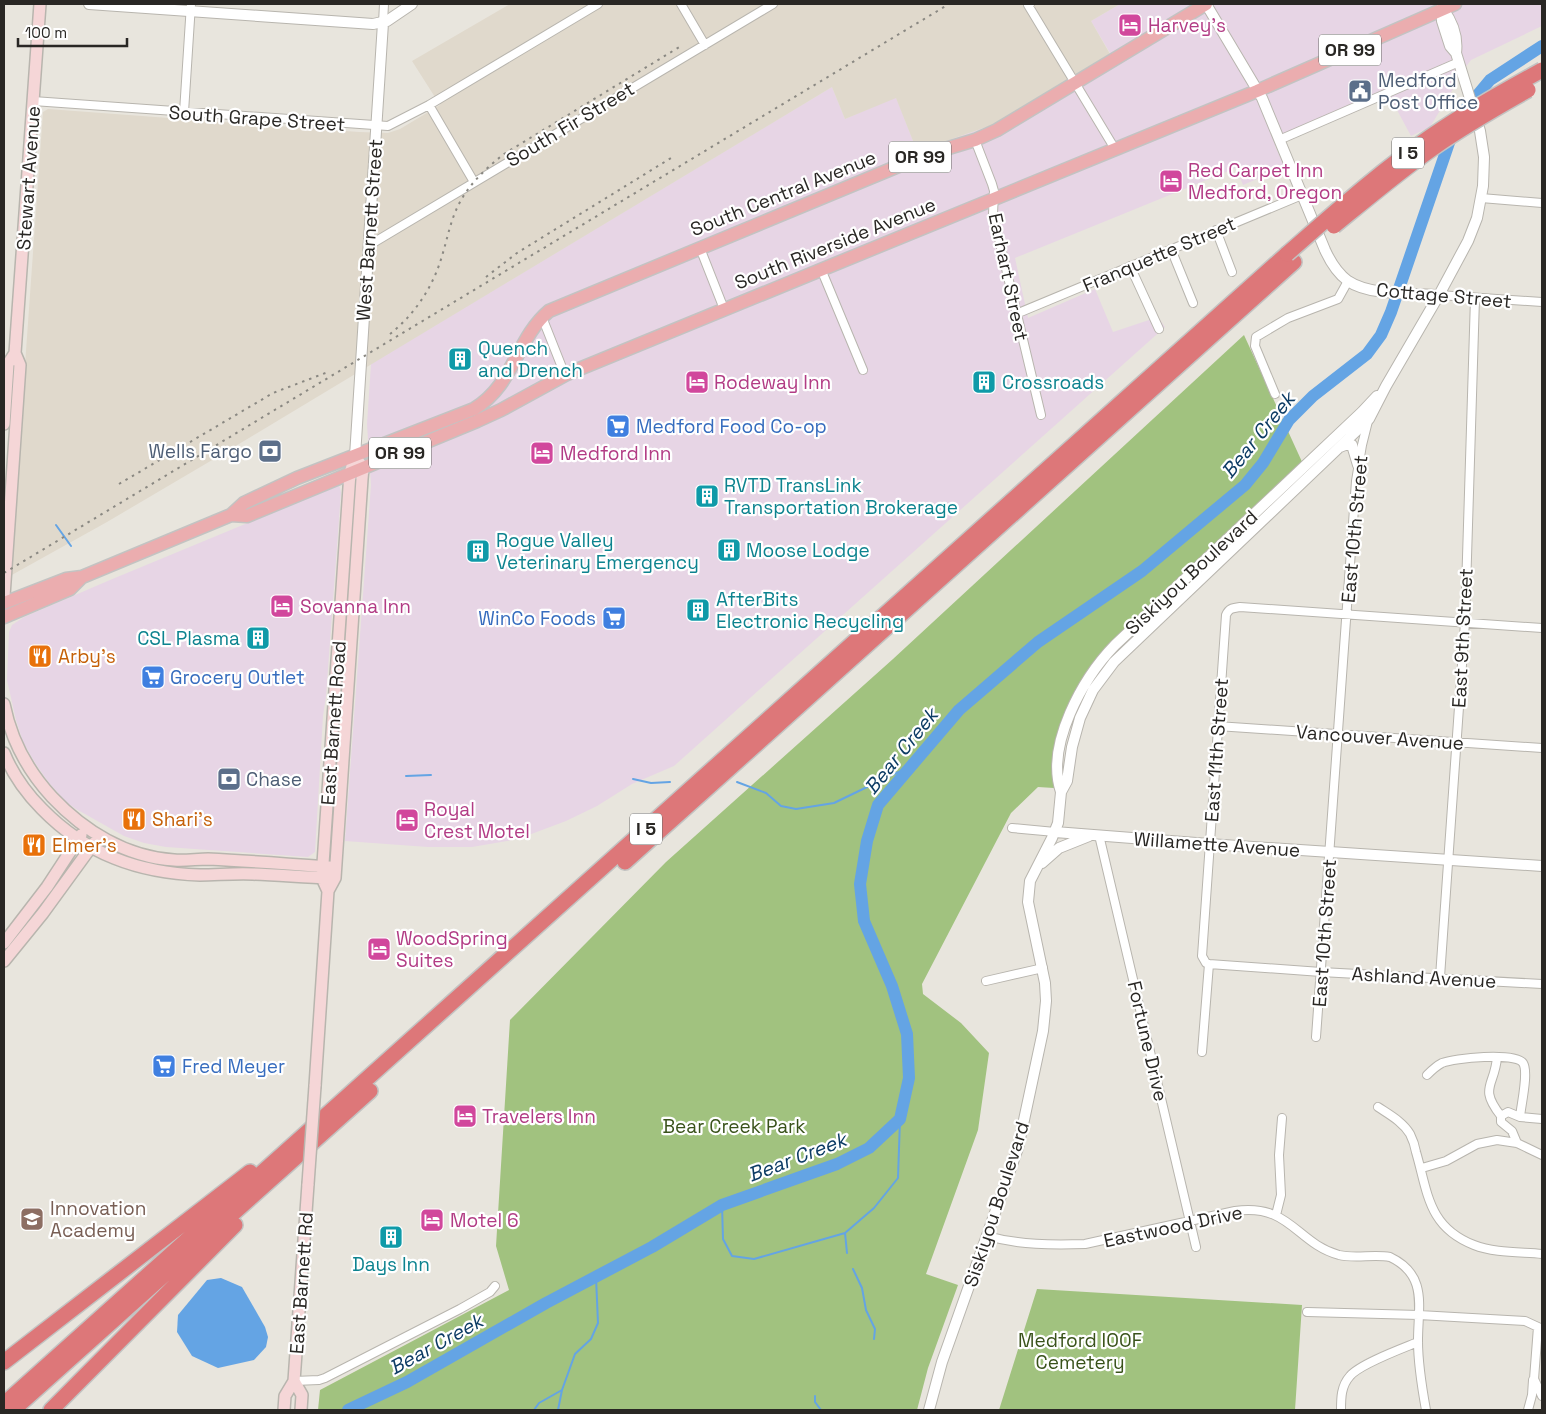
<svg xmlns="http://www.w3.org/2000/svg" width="1546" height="1414" viewBox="0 0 1546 1414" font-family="'Space Grotesk',sans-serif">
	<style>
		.commercial { fill: #e7d5e5 }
		.built { fill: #e0d9cc }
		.green { fill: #a1c27f }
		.water { fill: #64a4e4 }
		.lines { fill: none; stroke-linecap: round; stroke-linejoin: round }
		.stream { stroke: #64a4e4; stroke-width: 2 }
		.river { stroke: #64a4e4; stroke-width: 12 }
		.minor-casing { stroke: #b8b5ae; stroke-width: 10 }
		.tertiary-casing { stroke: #b8b5ae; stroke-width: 12 }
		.secondary-casing { stroke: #b8b5ae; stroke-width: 14 }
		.primary-casing { stroke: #c3c3c2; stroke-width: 15 }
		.motorway-casing { stroke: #c3c3c2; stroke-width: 18 }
		.minor { stroke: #fff; stroke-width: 8 }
		.tertiary { stroke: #fff; stroke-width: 10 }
		.secondary { stroke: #f5d6d7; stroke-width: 11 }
		.primary { stroke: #ebadaf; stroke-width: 12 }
		.motorway { stroke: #dd7779; stroke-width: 15 }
		.rail { stroke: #8a8882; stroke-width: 2; stroke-dasharray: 2.5 5; stroke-linecap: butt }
		.secondary-bridge-casing { stroke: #b8b5ae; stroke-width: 14; stroke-linecap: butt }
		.motorway-bridge-casing { stroke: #c3c3c2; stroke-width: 18; stroke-linecap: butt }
		.secondary-bridge { stroke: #f5d6d7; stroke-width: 11 }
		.motorway-bridge { stroke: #dd7779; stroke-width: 15 }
		.labels { text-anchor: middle; stroke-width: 4.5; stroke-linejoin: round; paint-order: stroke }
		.shield { fill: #fff; stroke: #696866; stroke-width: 1 }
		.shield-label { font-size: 18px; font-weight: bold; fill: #292724 }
		.hotel-label { font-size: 19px; fill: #b23c85; stroke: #fff; text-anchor: start }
		.service-label { font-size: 19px; fill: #4e5e75; stroke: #fff; text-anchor: start }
		.street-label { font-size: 19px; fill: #292724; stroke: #fff }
		.culture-label { font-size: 19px; fill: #0d838f; stroke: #fff; text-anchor: start }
		.shop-label { font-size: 19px; fill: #366cbe; stroke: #fff; text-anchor: start }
		.food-label { font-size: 19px; fill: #c56008; stroke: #fff; text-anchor: start }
		.park-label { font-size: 19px; fill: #39521a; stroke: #fff }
		.education-label { font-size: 19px; fill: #785e54; stroke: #fff; text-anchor: start }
		.water-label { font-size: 20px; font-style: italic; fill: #0c3b64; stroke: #fff }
	</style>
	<rect width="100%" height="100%" fill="#e8e5dd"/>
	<path class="commercial" d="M1120 4H1542V26L1471 60 1455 81 1456 84 1430 127 1411 136 1390 97 1275 146 1285 167 1243 185 1236 168 1015 258 1028 318 1095 289 1113 332 1158 317 1165 327 674 766 632 784 597 806 566 821 518 839 472 847H428L345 841 371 485 367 424 371 364 832 87 845 119 896 97 917 151 995 124 1110 53 1091 21Z
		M339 485 341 492 326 696 323 716 315 852 308 857 166 847 144 843 124 836 76 809 66 802 49 783 35 763 23 742 16 720 7 680 9 632 12 625 24 617 110 580Z"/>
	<path class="built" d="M510 4H1120L1091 21 1110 54 995 124 917 151 896 98 845 119 832 87 219 456 107 522 10 576 43 112 48 109 359 132 388 133 400 129 440 105 412 61Z"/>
	<path class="green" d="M1244 335 1303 464 1096 662 1056 762 1054 788 1038 787 1011 813 922 984 923 994 961 1023 989 1053 978 1130 926 1274 958 1285 928 1368 917 1410H318L320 1390 509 1290 496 1246 510 1020 666 862 893 659Z
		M1037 1289 1302 1305 1295 1410H999Z"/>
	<path class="water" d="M221 1278 242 1287 265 1327 268 1337 266 1347 254 1360 218 1368 192 1356 177 1332 178 1315 207 1280Z"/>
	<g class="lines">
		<path class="stream" d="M56 525 71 546
			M406 776 431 775
			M633 779 651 783 670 782
			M737 782 766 793 781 806 796 809 834 803 896 773 910 768
			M722 1205 723 1239 732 1256 754 1259 845 1233
			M847 1253 845 1233 874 1208 898 1178 900 1119
			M853 1269 862 1288 866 1310 875 1329 874 1339
			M815 1396V1402L821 1410
			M534 1410 539 1403 562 1390
			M558 1410 562 1390 575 1354 591 1339 598 1323 596 1277"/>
		<path class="river" d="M1465 110 1490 80 1542 46
			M348 1410 407 1382 546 1303 652 1247 722 1205 837 1164 869 1148 900 1119 909 1078 907 1034 892 986 864 921 860 884 867 841 878 805 959 710 1038 642 1142 571 1245 485 1263 463 1289 420 1313 396 1367 354 1381 335 1391 312 1452 134"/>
		<g class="minor-casing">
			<path id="minor" d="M681 4 705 45
				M1030 4 1028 5 1115 149
				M383 23 384 4
				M33 101 388 126 429 105 598 4
				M429 105 474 182
				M184 112 191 4
				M975 140 992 184 994 191 993 214 1041 415
				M1279 140 1459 62
				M1481 198 1542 203
				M1216 230 1232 272
				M368 246 773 4
				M700 248 724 309
				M1171 249 1193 303
				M1130 266 1159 329
				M821 269 863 370
				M1439 295 1542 302
				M1016 314 1302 195
				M542 317 565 375
				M1275 394 1255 346 1256 337 1288 318 1338 299 1348 281
				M1542 628 1240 607C1233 608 1229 608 1226 615L1202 956 1206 963 1209 964 1321 972 1542 984
				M1217 726 1542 748
				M1012 828 1055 832
				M1099 835 1196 1247
				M1440 977 1465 622 1475 298
				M986 981 1043 968
				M1316 1037 1356 481 1362 445 1368 421
				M1202 1052 1209 964
				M1497 1057C1495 1086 1478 1087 1501 1116
				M1427 1075C1432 1070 1436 1066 1442 1063 1454 1058 1515 1052 1523 1063 1529 1072 1521 1105 1520 1117
				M1378 1107C1390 1115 1403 1122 1410 1134 1413 1140 1415 1146 1416 1152 1428 1193 1428 1227 1474 1245 1494 1253 1520 1252 1542 1254
				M1517 1143 1512 1131 1501 1122V1116L1508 1112 1520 1117 1542 1119
				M1422 1168 1446 1161 1477 1144 1497 1140 1517 1143 1542 1155
				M1276 1215 1281 1195 1279 1155 1282 1118
				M987 1236C1019 1245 1053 1245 1085 1244L1235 1211C1290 1203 1296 1243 1339 1255 1355 1259 1373 1254 1390 1257 1428 1275 1418 1306 1418 1341 1418 1364 1422 1388 1426 1410
				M1307 1312 1419 1315 1525 1321 1538 1327
				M1538 1327 1534 1379 1542 1396
				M294 1381 319 1380 325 1378 460 1309 490 1292 495 1286
				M1341 1410C1341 1398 1341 1386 1350 1376 1360 1364 1401 1349 1418 1342
				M1528 1410 1532 1395 1533 1380"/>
		</g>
		<g class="tertiary-casing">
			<path id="tertiary" d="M89 4 373 24 387 21 412 4
				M1206 4 1262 98 1325 250C1330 261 1337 273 1348 281 1370 296 1413 293 1439 295
				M1442 7V21L1450 46 1456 53
				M1340 447 1345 445H1352L1358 465
				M355 456 383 23
				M1061 792C1045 745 1083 678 1115 645L1362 412 1377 396
				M1055 832 1209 844 1542 866
				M1042 863 1059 848 1089 836
				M929 1410 942 1362 1018 1148 1043 1031 1046 1001 1045 983 1028 902 1030 881 1052 838 1058 823 1061 792 1067 781 1072 747 1080 718 1093 690 1114 662 1369 419 1386 386 1439 295 1468 241 1477 218 1483 186 1484 157 1480 131 1456 53C1458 37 1452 21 1443 9"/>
		</g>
		<g class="secondary-casing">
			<path id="secondary" d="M4 424 8 364 15 353
				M4 596 20 365 15 353 40 4
				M4 704C11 739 28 771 52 797 84 831 126 857 174 860 185 861 197 859 208 859 248 861 289 864 329 867
				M4 753C13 775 26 793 42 809 86 854 138 873 200 875 217 875 235 873 253 874 278 875 304 877 329 878
				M328 891 335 878 362 479 363 468 359 462
				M4 943 47 887 81 835
				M4 961 43 913 94 843
				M315 1086 328 891 322 878 350 473 355 456
				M294 1381 302 1395 301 1410
				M284 1410 285 1396 294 1381 308 1184"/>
		</g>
		<g class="primary-casing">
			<path id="primary" d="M231 515 247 516 477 421 501 410 567 374 1257 91 1455 4
				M4 603 66 579 82 577 231 515 244 503 297 478 474 409C514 385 516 339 549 311L925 155 975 140 997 130 1206 4
				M4 617 70 589 82 577"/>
		</g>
		<g class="motorway-casing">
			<path id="motorway" d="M625 862 1294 262
				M4 1362 250 1172
				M4 1404 1287 254
				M13 1410 370 1091
				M51 1410 235 1225"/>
		</g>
		<use href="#minor" class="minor"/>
		<use href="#tertiary" class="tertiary"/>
		<use href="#secondary" class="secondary"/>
		<use href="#primary" class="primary"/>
		<use href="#motorway" class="motorway"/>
		<path class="rail" d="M486 277 517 253 671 158
			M390 334C415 314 433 287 442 256 447 240 450 223 457 208 467 186 485 169 504 154L681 46
			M119 484 273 393 328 372
			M4 573 949 4"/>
		<g class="secondary-bridge-casing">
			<path id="secondary-bridge" d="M308 1184 315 1086"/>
		</g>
		<g class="motorway-bridge-casing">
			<path id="motorway-bridge" d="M1334 226C1367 199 1399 172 1433 148 1463 127 1496 108 1528 90
				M1287 254C1334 213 1379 172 1430 137 1466 112 1504 91 1542 70"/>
		</g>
		<use href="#secondary-bridge" class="secondary-bridge"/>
		<use href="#motorway-bridge" class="motorway-bridge"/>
	</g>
	<defs>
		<g id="hotel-square" transform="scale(1.25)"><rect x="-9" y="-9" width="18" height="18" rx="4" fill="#d1479c" stroke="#fff"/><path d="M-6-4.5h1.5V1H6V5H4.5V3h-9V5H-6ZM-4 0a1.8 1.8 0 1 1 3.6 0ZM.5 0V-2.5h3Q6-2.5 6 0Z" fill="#fff"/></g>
		<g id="civic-square" transform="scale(1.25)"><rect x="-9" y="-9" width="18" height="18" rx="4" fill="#5c6f8a" stroke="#fff"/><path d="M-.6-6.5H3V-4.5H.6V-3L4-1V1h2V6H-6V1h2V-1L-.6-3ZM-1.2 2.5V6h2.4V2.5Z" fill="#fff"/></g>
		<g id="building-square" transform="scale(1.25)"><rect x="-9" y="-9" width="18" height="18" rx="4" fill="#0f9aa8" stroke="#fff"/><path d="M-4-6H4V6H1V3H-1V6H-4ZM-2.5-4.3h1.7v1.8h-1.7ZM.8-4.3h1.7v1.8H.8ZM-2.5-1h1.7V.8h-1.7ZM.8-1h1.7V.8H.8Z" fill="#fff"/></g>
		<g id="supermarket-square" transform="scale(1.25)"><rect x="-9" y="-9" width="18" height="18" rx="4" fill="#3f7fe0" stroke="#fff"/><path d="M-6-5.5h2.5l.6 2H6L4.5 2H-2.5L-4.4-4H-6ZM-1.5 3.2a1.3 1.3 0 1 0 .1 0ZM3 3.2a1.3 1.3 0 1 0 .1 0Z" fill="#fff"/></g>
		<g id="bank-square" transform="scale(1.25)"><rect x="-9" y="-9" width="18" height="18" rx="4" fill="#5c6f8a" stroke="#fff"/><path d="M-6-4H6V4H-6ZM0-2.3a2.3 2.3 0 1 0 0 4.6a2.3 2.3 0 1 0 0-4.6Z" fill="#fff"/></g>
		<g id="restaurant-square" transform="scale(1.25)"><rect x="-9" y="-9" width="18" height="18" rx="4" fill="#e8710a" stroke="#fff"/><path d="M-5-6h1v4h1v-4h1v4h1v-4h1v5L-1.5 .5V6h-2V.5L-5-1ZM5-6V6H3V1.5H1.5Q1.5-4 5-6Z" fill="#fff"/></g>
		<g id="school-square" transform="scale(1.25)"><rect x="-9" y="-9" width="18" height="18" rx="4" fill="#8d6e63" stroke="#fff"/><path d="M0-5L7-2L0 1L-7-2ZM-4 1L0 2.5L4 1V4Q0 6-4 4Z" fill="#fff"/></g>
	</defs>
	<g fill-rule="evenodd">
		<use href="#hotel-square" x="1130" y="25"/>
		<use href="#civic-square" x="1360" y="91"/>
		<use href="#hotel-square" x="1171" y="181"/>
		<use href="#building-square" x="460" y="359"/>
		<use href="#hotel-square" x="697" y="382"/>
		<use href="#building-square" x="984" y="382"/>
		<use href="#supermarket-square" x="618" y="426"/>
		<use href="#bank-square" x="270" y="451"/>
		<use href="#hotel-square" x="542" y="453"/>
		<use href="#building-square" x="707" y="496"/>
		<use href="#building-square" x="729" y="550"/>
		<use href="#building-square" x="478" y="551"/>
		<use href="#hotel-square" x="282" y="606"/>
		<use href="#building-square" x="698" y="610"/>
		<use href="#supermarket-square" x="614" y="618"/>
		<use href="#building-square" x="258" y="638"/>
		<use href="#restaurant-square" x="40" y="656"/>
		<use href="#supermarket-square" x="153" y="677"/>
		<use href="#bank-square" x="229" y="779"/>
		<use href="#restaurant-square" x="134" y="819"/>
		<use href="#hotel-square" x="407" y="820"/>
		<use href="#restaurant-square" x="34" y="845"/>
		<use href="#hotel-square" x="379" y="949"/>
		<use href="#supermarket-square" x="164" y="1066"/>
		<use href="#hotel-square" x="465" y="1116"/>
		<use href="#school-square" x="32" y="1219"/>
		<use href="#hotel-square" x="432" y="1220"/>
		<use href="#building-square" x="391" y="1237"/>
	</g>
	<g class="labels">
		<g class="shield">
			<rect x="1319" y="34.5" width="62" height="31" rx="4"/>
			<rect x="1392" y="137.5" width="32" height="31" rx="4"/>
			<rect x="889" y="141.5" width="62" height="31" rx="4"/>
			<rect x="369" y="437.5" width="62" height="31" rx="4"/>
			<rect x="630" y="813.5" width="32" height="31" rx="4"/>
		</g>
		<g class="shield-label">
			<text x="1350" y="56">OR 99</text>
			<text x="1408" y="159">I 5</text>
			<text x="920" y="163">OR 99</text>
			<text x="400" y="459">OR 99</text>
			<text x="646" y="835">I 5</text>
		</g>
		<g class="hotel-label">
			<text x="1148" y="32">Harvey's</text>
			<text x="1188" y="177">Red Carpet Inn<tspan x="1188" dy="22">Medford, Oregon</tspan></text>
			<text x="714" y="389">Rodeway Inn</text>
			<text x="560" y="460">Medford Inn</text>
			<text x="300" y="613">Sovanna Inn</text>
			<text x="424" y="816">Royal<tspan x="424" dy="22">Crest Motel</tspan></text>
			<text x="396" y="945">WoodSpring<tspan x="396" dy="22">Suites</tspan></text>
			<text x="482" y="1123">Travelers Inn</text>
			<text x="450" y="1227">Motel 6</text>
		</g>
		<g class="service-label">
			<text x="1378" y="87">Medford<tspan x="1378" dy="22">Post Office</tspan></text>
			<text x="252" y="458" text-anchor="end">Wells Fargo</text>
			<text x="246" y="786">Chase</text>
		</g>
		<g class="street-label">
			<text transform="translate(257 118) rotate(4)" y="7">South Grape Street</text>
			<text transform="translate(570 124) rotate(-31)" y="7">South Fir Street</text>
			<text transform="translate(28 178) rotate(-86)" y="7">Stewart Avenue</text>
			<text transform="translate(783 193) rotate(-22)" y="7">South Central Avenue</text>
			<text transform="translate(369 230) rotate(-86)" y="7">West Barnett Street</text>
			<text transform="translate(835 243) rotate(-22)" y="7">South Riverside Avenue</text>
			<text transform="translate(1159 254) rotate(-23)" y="7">Franquette Street</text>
			<text transform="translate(1009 277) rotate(78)" y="7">Earhart Street</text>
			<text transform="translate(1444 295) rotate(5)" y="7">Cottage Street</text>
			<text transform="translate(1354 529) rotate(-85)" y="7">East 10th Street</text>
			<text transform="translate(1191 572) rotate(-43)" y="7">Siskiyou Boulevard</text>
			<text transform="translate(1462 638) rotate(-87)" y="7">East 9th Street</text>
			<text transform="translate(333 723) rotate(-86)" y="7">East Barnett Road</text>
			<text transform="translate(1380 737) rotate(4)" y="7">Vancouver Avenue</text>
			<text transform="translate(1216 750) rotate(-86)" y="7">East 11th Street</text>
			<text transform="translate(1217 844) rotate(4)" y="7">Willamette Avenue</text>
			<text transform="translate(1324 933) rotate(-86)" y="7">East 10th Street</text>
			<text transform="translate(1424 977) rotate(3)" y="7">Ashland Avenue</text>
			<text transform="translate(1148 1041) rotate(77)" y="7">Fortune Drive</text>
			<text transform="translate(996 1204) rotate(-72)" y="7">Siskiyou Boulevard</text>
			<text transform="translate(1173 1226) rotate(-12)" y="7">Eastwood Drive</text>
			<text transform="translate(301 1283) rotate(-86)" y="7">East Barnett Rd</text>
		</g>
		<g class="culture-label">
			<text x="478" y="355">Quench<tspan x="478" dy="22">and Drench</tspan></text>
			<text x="1002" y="389">Crossroads</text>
			<text x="724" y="492">RVTD TransLink<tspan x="724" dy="22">Transportation Brokerage</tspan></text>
			<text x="496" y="547">Rogue Valley<tspan x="496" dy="22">Veterinary Emergency</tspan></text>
			<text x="746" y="557">Moose Lodge</text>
			<text x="716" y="606">AfterBits<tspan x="716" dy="22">Electronic Recycling</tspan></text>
			<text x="240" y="645" text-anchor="end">CSL Plasma</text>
			<text x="391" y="1271" text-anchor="middle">Days Inn</text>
		</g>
		<g class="shop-label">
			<text x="636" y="433">Medford Food Co-op</text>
			<text x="596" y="625" text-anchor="end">WinCo Foods</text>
			<text x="170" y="684">Grocery Outlet</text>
			<text x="182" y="1073">Fred Meyer</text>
		</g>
		<g class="food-label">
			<text x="58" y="663">Arby's</text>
			<text x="152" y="826">Shari's</text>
			<text x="52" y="852">Elmer's</text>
		</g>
		<g class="park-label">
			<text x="734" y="1133">Bear Creek Park</text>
			<text x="1080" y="1347">Medford IOOF<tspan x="1080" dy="22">Cemetery</tspan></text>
		</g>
		<g class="education-label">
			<text x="50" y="1215">Innovation<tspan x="50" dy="22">Academy</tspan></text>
		</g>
		<g class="water-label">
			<text transform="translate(1258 435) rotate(-51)" y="7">Bear Creek</text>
			<text transform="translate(901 751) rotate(-51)" y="7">Bear Creek</text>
			<text transform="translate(797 1157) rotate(-21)" y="7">Bear Creek</text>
			<text transform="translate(436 1344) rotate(-29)" y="7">Bear Creek</text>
		</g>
	</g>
	<rect width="1546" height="1414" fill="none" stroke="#292724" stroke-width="10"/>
	<path d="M18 38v8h109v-8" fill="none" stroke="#292724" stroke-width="2.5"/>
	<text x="25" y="38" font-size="15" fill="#292724" stroke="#ffffff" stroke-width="4" paint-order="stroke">100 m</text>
</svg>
